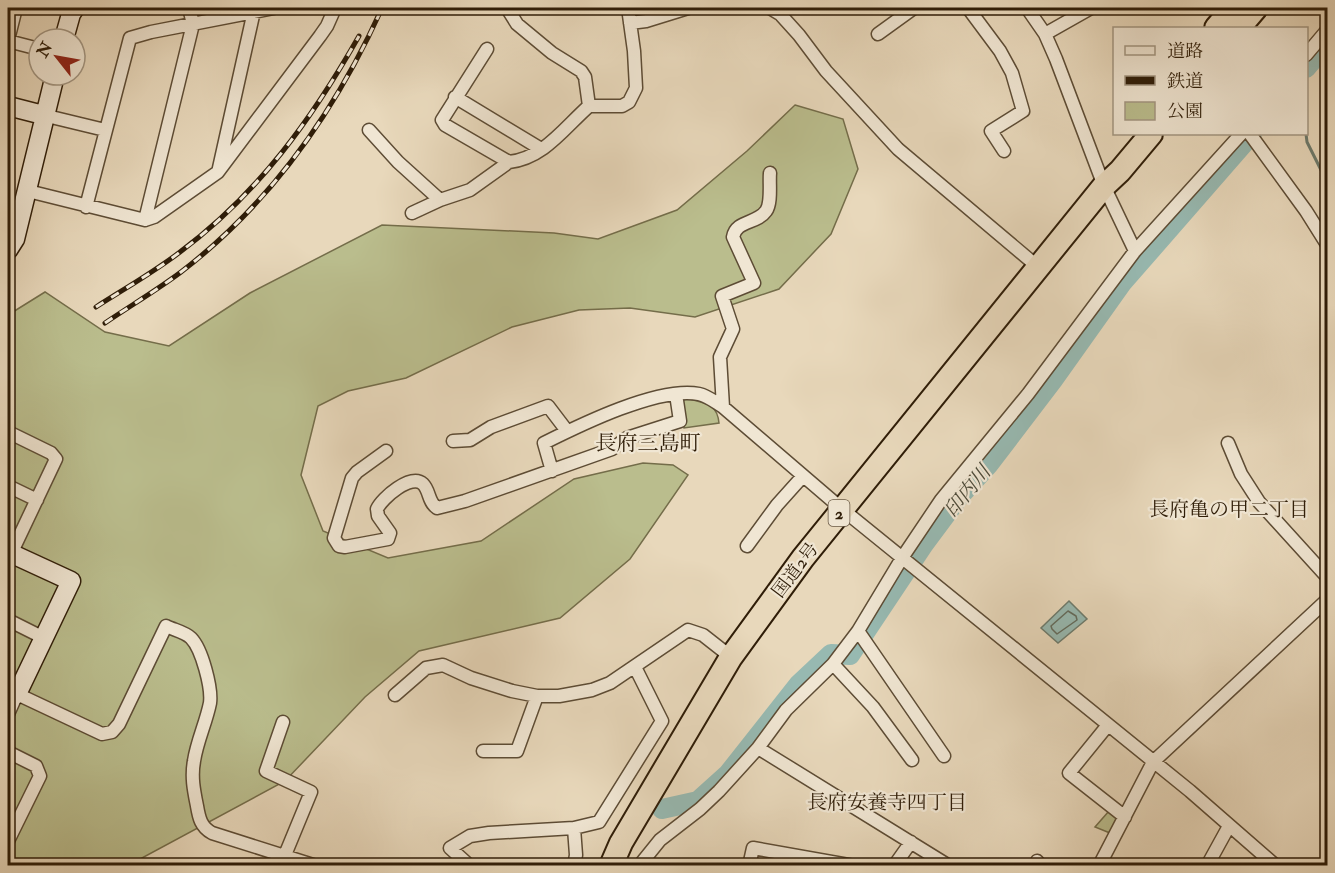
<svg xmlns="http://www.w3.org/2000/svg" width="1335" height="873" viewBox="0 0 1335 873" font-family="'IM FELL Double Pica','Noto Serif JP',serif">
	<style>
		.green { fill: #babd8d; stroke: #746d4a; stroke-width: 1.5 }
		.water { fill: #97b9b1; stroke: #6d7b6d; stroke-width: 1.5 }
		.lines { fill: none; stroke-linecap: round; stroke-linejoin: round }
		.shore { stroke: #636b5c; stroke-width: 1.5 }
		.stream { stroke: #6d7b6d; stroke-width: 3 }
		.river { stroke: #97b9b1; stroke-width: 20 }
		.street-casing { stroke: #5d4c35; stroke-width: 15 }
		.secondary-casing { stroke: #2f1d08; stroke-width: 21 }
		.highway-casing { stroke: #2f1d08; stroke-width: 26 }
		.street { stroke: #f0e6d3; stroke-width: 12 }
		.secondary { stroke: #f0e6d3; stroke-width: 18 }
		.highway { stroke: #e8d8bb; stroke-width: 22 }
		.rail-casing { stroke: #2f1d08; stroke-width: 5 }
		.rail { stroke: #f0e6d3; stroke-width: 3; stroke-dasharray: 9; stroke-linecap: butt }
		.labels { text-anchor: middle; stroke-width: 4.5; stroke-linejoin: round; paint-order: stroke }
		.shield { fill: #f0e6d3; stroke: #695945; stroke-width: 1.5 }
		.shield-label { font-size: 16px; font-weight: bold; fill: #2f1d08 }
		.street-label { font-size: 18px; fill: #2f1d08; stroke: #f0e6d3 }
		.water-label { font-size: 20px; font-style: italic; fill: #4e4c3b; stroke: #f0e6d3 }
		.neighbourhood-label { font-size: 20px; fill: #2f1d08; stroke: #f0e6d3 }
		.quarter-label { font-size: 21px; fill: #2f1d08; stroke: #f0e6d3 }
	</style>
	<rect width="100%" height="100%" fill="#e8d8bb"/>
	<filter id="stains"><feTurbulence type="fractalNoise" baseFrequency=".00333" numOctaves="4"/><feColorMatrix values="0 0 0 0 .2 0 0 0 0 .09 0 0 0 0 .02 0 0 0 .5 -.17"/></filter>
	<radialGradient id="worn" r=".72"><stop offset=".6" stop-color="#630" stop-opacity="0"/><stop offset="1" stop-color="#630" stop-opacity=".3"/></radialGradient>
	<path class="green" d="M795 105 843 119 858 169 831 234 779 289 695 317 630 308 579 310 512 327 406 378 348 391 318 406 301 475 323 531 388 558 481 541 574 479 643 463 673 465 688 475 630 559 560 618 419 651 365 697 285 781 129 865 23 866 8 862V315L45 292 105 332 169 346 250 293 382 225 554 233 598 239 677 210 747 151Z
		M687 398C704 404 717 402 719 423L684 428 679 404Z
		M1109 811 1117 816 1118 822 1110 833 1095 827Z"/>
	<path class="water" d="M1069 601 1087 619 1058 643 1041 628Z"/>
	<g class="lines">
		<path class="shore" d="M1068 611 1076 616 1077 620 1057 634 1052 629 1051 626Z"/>
		<path class="stream" d="M1306 134 1307 142 1328 184"/>
		<path class="river" d="M1306 68 1328 42
			M662 809 698 801 728 774 799 684 831 654 850 655 924 544 959 497 989 464 1053 380 1122 283 1252 134"/>
		<g class="street-casing">
			<path id="street" d="M507 8 517 24 552 53 581 71 585 77 589 106
				M770 8 780 14 799 35 826 71 898 149 1038 267
				M968 8 1000 51 1012 73 1023 111 991 131 1004 151
				M1027 8 1045 34 1056 59 1104 186 1135 251
				M630 23 646 21 688 8
				M878 34 914 8
				M1045 34 1091 8
				M8 40 16 8
				M8 41 39 49
				M487 49 442 120 445 125 509 162C544 158 564 128 589 106H622L629 102 636 88 634 51 628 8
				M1306 55 1328 29
				M455 97 541 149
				M47 116 105 130
				M369 130 398 162 440 200 470 190 509 162
				M1250 134 1306 211 1328 246
				M219 168 254 11
				M28 191 145 220 154 217 218 172 320 36 327 26 335 8
				M86 207 130 38 151 32 274 8
				M412 213 440 200
				M145 220 193 24 189 8
				M723 407 720 357 733 329 722 296 754 283 733 237C736 220 757 224 766 211 772 203 769 183 770 173
				M8 432 51 453 56 459 11 554
				M453 441 470 440 491 427 548 406 567 431
				M1228 443 1241 474 1259 502 1328 578
				M386 451 357 472 352 478 334 538 339 546 345 547 388 539 390 533 378 516 377 509C382 498 411 473 423 484 430 491 428 502 437 508L465 501 612 449 627 438 680 421 676 394
				M552 471 544 443C580 425 659 386 699 394 708 396 715 402 723 407L842 509 1190 791 1276 866
				M8 486 37 500
				M747 546 777 505 803 476
				M8 620 44 638
				M858 631 944 756
				M833 664 873 707 912 760
				M395 695 426 668 443 665 471 678 512 691 537 696H559L592 690 610 683 688 630 703 635 731 657
				M8 714 17 694 102 734 112 732 119 724 166 626C174 630 185 632 191 638 202 649 212 688 210 703 206 723 197 741 194 761 191 777 194 791 197 806 199 818 201 827 212 833L316 866
				M283 722 266 771 311 792 285 855
				M1108 725 1069 773 1125 817
				M758 748 949 866
				M483 751H517L537 696
				M8 752 36 766 40 776 8 841
				M1037 861 1041 866
				M470 866 450 848 470 836 489 833 574 828 599 822 662 721 635 667
				M574 866 576 855 574 828
				M639 866 660 840 700 809 719 791 758 748 786 710 833 664 858 631 902 558 941 500 1028 394 1135 251 1241 134
				M749 866 753 848 854 866
				M894 866 911 842
				M1099 866 1153 762 1328 599
				M1207 866 1229 826"/>
		</g>
		<g class="secondary-casing">
			<path id="secondary" d="M64 39 71 14 75 8
				M8 106 47 116
				M8 250 15 239 55 75
				M8 552 71 581 17 694 8 689"/>
		</g>
		<g class="highway-casing">
			<path id="highway" d="M1216 28 1233 8
				M1239 28 1256 8
				M611 866 621 843 731 657 803 558 1104 186 1120 171 1151 134"/>
		</g>
		<use href="#street" class="street"/>
		<use href="#secondary" class="secondary"/>
		<use href="#highway" class="highway"/>
		<g class="rail-casing">
			<path id="rail" d="M96 307C124 289 154 272 180 252 258 194 312 119 359 36
				M105 323C130 306 157 290 181 272 271 203 336 110 382 8"/>
		</g>
		<use href="#rail" class="rail"/>
	</g>
	<g class="labels">
		<rect class="shield" x="828.5" y="500" width="21" height="26" rx="4.5"/>
		<g class="shield-label">
			<text x="839" y="519">2</text>
		</g>
		<g class="street-label">
			<text transform="translate(795 570) rotate(-53)" y="6">国道2号</text>
		</g>
		<g class="water-label">
			<text transform="translate(967 491) rotate(-51)" y="7">印内川</text>
		</g>
		<g class="neighbourhood-label">
			<text x="1229" y="516">長府亀の甲二丁目</text>
			<text x="887" y="809">長府安養寺四丁目</text>
		</g>
		<g class="quarter-label">
			<text x="648" y="450">長府三島町</text>
		</g>
	</g>
	<rect width="1335" height="873" fill="none" stroke="#e8d8bb" stroke-width="30"/>
	<rect x="9" y="9" width="1317" height="855" fill="none" stroke="#2f1d08" stroke-width="3"/>
	<rect x="15" y="15" width="1305" height="843" fill="none" stroke="#2f1d08" stroke-width="1.5"/>
	<rect x="1113" y="27" width="195" height="108" fill="#f0e6d3" stroke="#a39682" stroke-width="1.5"/>
	<rect x="1125" y="46" width="30" height="9" fill="#f0e6d3" stroke="#a39682" stroke-width="1.5"/>
	<text x="1167" y="57" font-size="18" fill="#2f1d08">道路</text>
	<rect x="1125" y="76" width="30" height="9" fill="#2f1d08" stroke="#a39682" stroke-width="1.5"/>
	<text x="1167" y="87" font-size="18" fill="#2f1d08">鉄道</text>
	<rect x="1125" y="102" width="30" height="18" fill="#babd8d" stroke="#a39682" stroke-width="1.5"/>
	<text x="1167" y="117" font-size="18" fill="#2f1d08">公園</text>
	<g transform="translate(57 57) rotate(301)"><circle r="28" fill="#f0e6d3" stroke="#a39682" stroke-width="1.5"/>
	<path d="M0-4.5L10 22L0 15L-10 22Z" fill="#8f2418"/>
	<text y="-9" font-size="16" font-weight="bold" text-anchor="middle" fill="#2f1d08">N</text>
	</g>
	<rect width="100%" height="100%" filter="url(#stains)"/>
	<rect width="100%" height="100%" fill="url(#worn)"/>
</svg>
